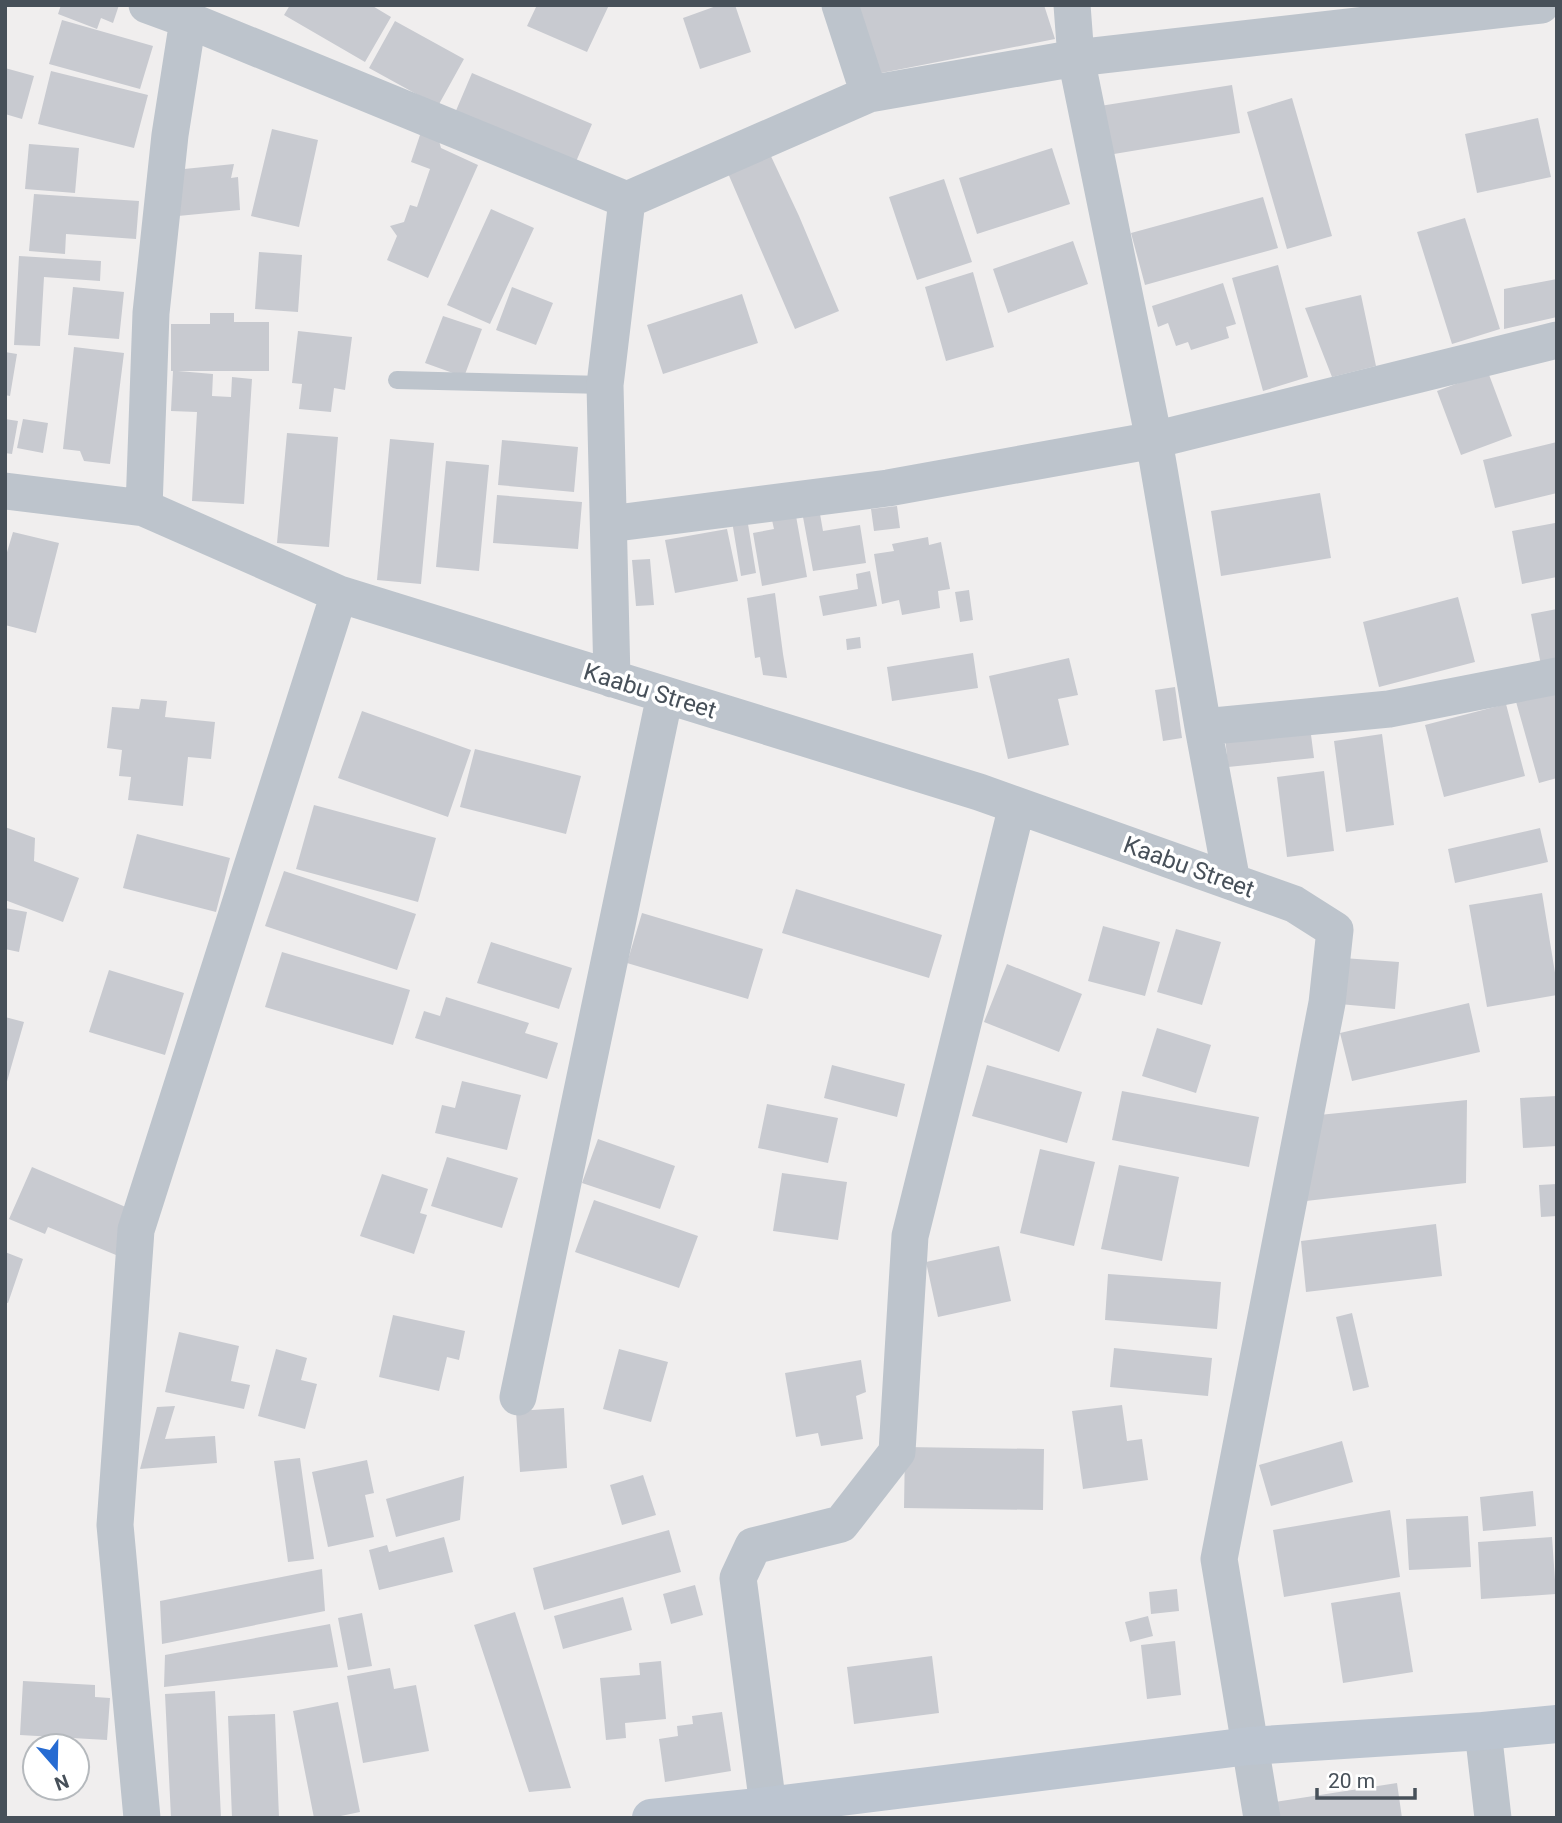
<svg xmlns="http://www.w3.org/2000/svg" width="1562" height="1823" viewBox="0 0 1562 1823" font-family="Roboto,sans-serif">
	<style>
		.building { fill: #c8cad0 }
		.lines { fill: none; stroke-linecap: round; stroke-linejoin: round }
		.lane { stroke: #bdc4cc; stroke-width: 18 }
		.street { stroke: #bdc4cc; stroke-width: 37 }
		.secondary { stroke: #bcc5d0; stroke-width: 38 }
		.labels { text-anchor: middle; stroke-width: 7; stroke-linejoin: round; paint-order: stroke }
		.street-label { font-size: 24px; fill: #475059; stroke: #fff }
	</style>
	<rect width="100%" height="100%" fill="#f0eeee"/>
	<path class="building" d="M61 5H119L113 23 101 18 97 29 58 14Z
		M290 5H371L391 17 365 62 284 15Z
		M537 5H609L587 52 527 26Z
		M719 5H735L751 52 700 69 683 18Z
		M854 5H1044L1055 39 876 74Z
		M62 20 153 46 140 89 49 64Z
		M395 21 464 59 438 106 369 68Z
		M5 68 34 76 22 119 5 114Z
		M51 71 148 95 134 148 38 124Z
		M472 73 592 124 575 164 455 113Z
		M1232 85 1240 133 1108 155 1100 106Z
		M1292 98 1332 236 1287 249 1247 112Z
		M1538 118 1551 177 1477 193 1465 134Z
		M272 129 318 140 299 227 251 216Z
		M421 132 438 137 441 148 478 165 428 278 387 260 397 236 390 226 404 222 410 205 417 207 430 169 411 162Z
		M29 144 79 148 75 193 25 189Z
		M1052 148 1070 204 977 234 959 178Z
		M769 152 799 216 839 311 795 329 727 171Z
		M234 164 231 178 238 177 240 210 178 216 174 170Z
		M944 179 972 262 917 280 889 197Z
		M34 194 139 201 136 239 66 234 65 254 29 251Z
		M1263 197 1278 248 1145 285 1131 233Z
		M491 209 534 228 490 324 447 305Z
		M1465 218 1500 329 1452 344 1417 232Z
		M1073 241 1088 284 1008 313 993 269Z
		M259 252 302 255 298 312 255 309Z
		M19 256 101 261 100 281 44 277 40 346 14 345Z
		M1278 265 1308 377 1263 391 1232 278Z
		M973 272 994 347 946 361 925 287Z
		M1557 279V317L1504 329V289Z
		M1223 283 1236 324 1226 327 1229 338 1191 350 1188 342 1176 346 1168 323 1158 327 1152 306Z
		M73 287 124 292 119 339 68 335Z
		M512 287 553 303 536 345 496 330Z
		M742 294 758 343 663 374 647 325Z
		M1361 295 1376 366 1332 377 1305 308Z
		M210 313H234V322H269V371H178L213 374 212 396 231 397 232 377 252 379 244 504 192 501 197 412 171 411 173 371H171V324H210Z
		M443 316 482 329 464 377 425 363Z
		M298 331 352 337 345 390 334 388 331 412 299 409 302 384 292 383Z
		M74 347 124 353 110 464 84 461 80 451 63 449Z
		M5 352 17 354 10 396 5 395Z
		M1488 372 1512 436 1461 455 1437 391Z
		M5 419 18 421 12 454 5 453Z
		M23 419 48 423 43 453 17 448Z
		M287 433 338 437 329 547 277 543Z
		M390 439 434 443 421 584 377 580Z
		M502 440 578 447 574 492 498 485Z
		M1557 442V493L1495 508 1483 460Z
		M446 461 489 465 479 571 436 567Z
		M1320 493 1331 558 1221 576 1211 511Z
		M497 495 582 502 578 549 493 543Z
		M897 506 900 528 874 531 871 509Z
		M820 514 823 531 860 525 866 563 813 571 803 517Z
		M796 516 807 577 762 586 753 533 774 529 772 520Z
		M747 518 756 573 741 576 732 521Z
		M1555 523 1557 536V577L1522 584 1512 531Z
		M727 529 738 581 675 593 665 540Z
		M13 532 59 543 36 633 5 625V559Z
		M928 537 929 545 941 542 950 589 938 591 940 608 902 615 899 600 882 604 874 554 894 551 892 544Z
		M650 559 654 605 636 606 632 560Z
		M870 571 877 606 823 616 819 596 858 589 856 574Z
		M969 590 973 620 960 622 955 592Z
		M775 593 783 654 787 678 763 675 760 657 755 658 747 598Z
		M1458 597 1475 662 1379 687 1363 622Z
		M1557 609V662L1541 665 1531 614Z
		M860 637 861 648 847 650 846 639Z
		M973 653 978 688 892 701 887 667Z
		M1069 658 1078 695 1058 699 1069 745 1008 759 989 676Z
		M1557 679V778L1539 783 1513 691Z
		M1175 687 1182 738 1163 741 1155 690Z
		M141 699 167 701 165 717 215 722 211 759 188 757 183 806 128 800 131 777 119 776 122 750 107 748 112 707 139 709Z
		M1506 704 1525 776 1444 797 1425 725Z
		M362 711 471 750 448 817 338 778Z
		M1310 727 1314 758 1228 767 1225 736Z
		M1382 734 1394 825 1346 832 1334 741Z
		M475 749 581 776 566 834 460 807Z
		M1324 771 1334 851 1287 857 1277 777Z
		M314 805 436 838 418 902 296 869Z
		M5 827 35 838 34 861 79 878 63 922 5 900Z
		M1540 828 1548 862 1455 883 1448 849Z
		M137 834 230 858 216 912 123 888Z
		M284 871 416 914 397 970 265 926Z
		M796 889 942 935 929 978 782 933Z
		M1542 893 1557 985V995L1487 1007 1469 905Z
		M5 908 27 912 19 952 5 949Z
		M642 913 763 949 748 999 627 963Z
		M1103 926 1160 942 1145 996 1088 981Z
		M1176 929 1221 942 1202 1005 1157 992Z
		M491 942 572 968 559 1009 477 983Z
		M282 952 410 990 393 1045 265 1007Z
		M1343 958 1399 962 1395 1009 1339 1004Z
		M1007 964 1082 994 1059 1052 984 1022Z
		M109 970 184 993 165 1055 89 1032Z
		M446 997 529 1023 525 1033 558 1043 547 1079 415 1038 424 1011 440 1016Z
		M1469 1003 1480 1052 1352 1081 1340 1033Z
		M5 1017 24 1022 6 1085H5Z
		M1157 1028 1211 1045 1196 1093 1142 1076Z
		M832 1065 905 1084 897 1117 824 1098Z
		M987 1065 1082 1092 1067 1143 972 1116Z
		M462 1081 521 1095 507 1150 435 1133 442 1105 455 1108Z
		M1122 1091 1259 1117 1249 1167 1112 1140Z
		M1557 1096V1146L1523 1148 1520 1098Z
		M1467 1100 1466 1183 1297 1202 1319 1115Z
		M767 1104 838 1118 828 1163 758 1148Z
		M598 1139 675 1166 660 1209 582 1183Z
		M1040 1149 1095 1162 1074 1246 1020 1233Z
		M447 1157 518 1178 502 1228 431 1206Z
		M1119 1165 1179 1177 1162 1261 1101 1249Z
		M32 1167 135 1211 116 1255 48 1227 45 1234 9 1219Z
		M782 1173 847 1182 838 1240 773 1231Z
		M382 1174 428 1189 420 1213 427 1215 414 1254 360 1236Z
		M1557 1184V1216L1541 1217 1539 1185Z
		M594 1200 698 1236 679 1288 575 1252Z
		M1436 1224 1442 1276 1306 1292 1301 1241Z
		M999 1246 1011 1301 938 1317 926 1262Z
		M5 1252 23 1259 8 1303 5 1302Z
		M1108 1274 1221 1282 1217 1329 1105 1320Z
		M1352 1313 1369 1387 1353 1391 1336 1317Z
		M393 1315 465 1331 459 1360 447 1357 439 1391 379 1377Z
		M179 1332 239 1346 231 1381 250 1385 244 1409 165 1392Z
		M1114 1348 1212 1358 1208 1396 1110 1387Z
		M276 1349 307 1358 301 1380 317 1384 305 1429 258 1416Z
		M619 1349 668 1362 651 1422 603 1409Z
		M861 1360 866 1392 856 1396 863 1439 821 1446 818 1433 796 1437 785 1373Z
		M1122 1405 1127 1441 1142 1439 1148 1480 1083 1489 1072 1411Z
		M175 1406 165 1439 215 1436 217 1463 140 1469 157 1407Z
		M564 1408 567 1468 520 1472 516 1411Z
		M1342 1441 1353 1482 1271 1506 1259 1465Z
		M905 1447 1044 1449 1043 1510 904 1508Z
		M300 1458 314 1559 288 1562 274 1461Z
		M367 1460 374 1493 365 1495 374 1537 328 1547 312 1472Z
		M643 1475 656 1515 622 1525 610 1485Z
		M464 1476 460 1520 396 1537 386 1499Z
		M1533 1491 1536 1526 1483 1531 1480 1497Z
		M1390 1510 1400 1577 1284 1597 1273 1530Z
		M1468 1516 1471 1567 1409 1570 1406 1519Z
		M669 1530 681 1572 544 1610 533 1568Z
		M444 1537 453 1572 379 1590 369 1550 387 1545 389 1552Z
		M1552 1537 1556 1594 1481 1599 1478 1542Z
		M322 1569 325 1611 162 1644 160 1601Z
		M695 1585 703 1615 671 1624 663 1594Z
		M1177 1589 1179 1611 1151 1614 1149 1592Z
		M1400 1592 1413 1672 1343 1683 1331 1603Z
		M623 1597 632 1630 563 1649 554 1616Z
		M515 1612 571 1788 529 1792 474 1625Z
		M362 1613 372 1666 348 1670 338 1618Z
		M1148 1616 1153 1636 1130 1642 1125 1622Z
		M330 1624 338 1667 164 1687 165 1655Z
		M1175 1641 1181 1695 1147 1699 1141 1645Z
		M932 1656 939 1713 854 1724 847 1667Z
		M661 1661 666 1719 625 1723 626 1738 606 1740 600 1678 640 1675 639 1663Z
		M390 1668 394 1689 416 1685 429 1751 363 1763 347 1676Z
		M23 1681 95 1685V1697L110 1698 107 1740 20 1735Z
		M215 1691 221 1818H171L165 1694Z
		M338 1702 360 1812 331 1818H314L293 1711Z
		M722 1712 731 1771 665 1782 659 1739 678 1736 677 1726 693 1724 692 1716Z
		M275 1714 279 1818H232L228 1716Z
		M1397 1783 1402 1818H1271L1269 1803Z"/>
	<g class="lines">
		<path class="lane" d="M397 380 605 385"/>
		<path class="street" d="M147 5 188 20 627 200
			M840 5 869 94
			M1072 5 1076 58 1154 440 1203 727 1232 882
			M5 491 144 508 339 594 979 792 1294 904 1335 930 1327 1003 1219 1559 1262 1818
			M144 508 151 313 170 135 188 20
			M609 524 888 488 1154 440 1557 340
			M612 679 605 385 627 200 869 94 1076 58 1541 5
			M1203 727 1389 709 1557 676
			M518 1397 665 695
			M1483 1731 1493 1818
			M142 1818 115 1525 136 1230 339 594
			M772 1818 768 1806 738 1578 753 1546 841 1524 897 1452 910 1236 1017 806"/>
		<path class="secondary" d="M651 1818 768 1806 1249 1746 1483 1731 1557 1724"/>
	</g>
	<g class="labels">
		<g class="street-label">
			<text transform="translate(650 691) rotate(17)" y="8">Kaabu Street</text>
			<text transform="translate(1189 867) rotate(20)" y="8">Kaabu Street</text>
		</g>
	</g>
	<rect width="1562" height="1823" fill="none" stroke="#475059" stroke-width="14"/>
	<g transform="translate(56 1767) rotate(160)"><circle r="33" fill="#ffffff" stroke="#b5b9bd" stroke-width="2"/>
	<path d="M0-5L12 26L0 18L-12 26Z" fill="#266bd2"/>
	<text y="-10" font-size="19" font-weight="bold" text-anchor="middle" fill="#475059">N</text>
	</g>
	<path d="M1317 1788v10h98v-10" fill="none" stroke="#475059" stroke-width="3.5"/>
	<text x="1328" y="1788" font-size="21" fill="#475059" stroke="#ffffff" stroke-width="5" paint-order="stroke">20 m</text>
</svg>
